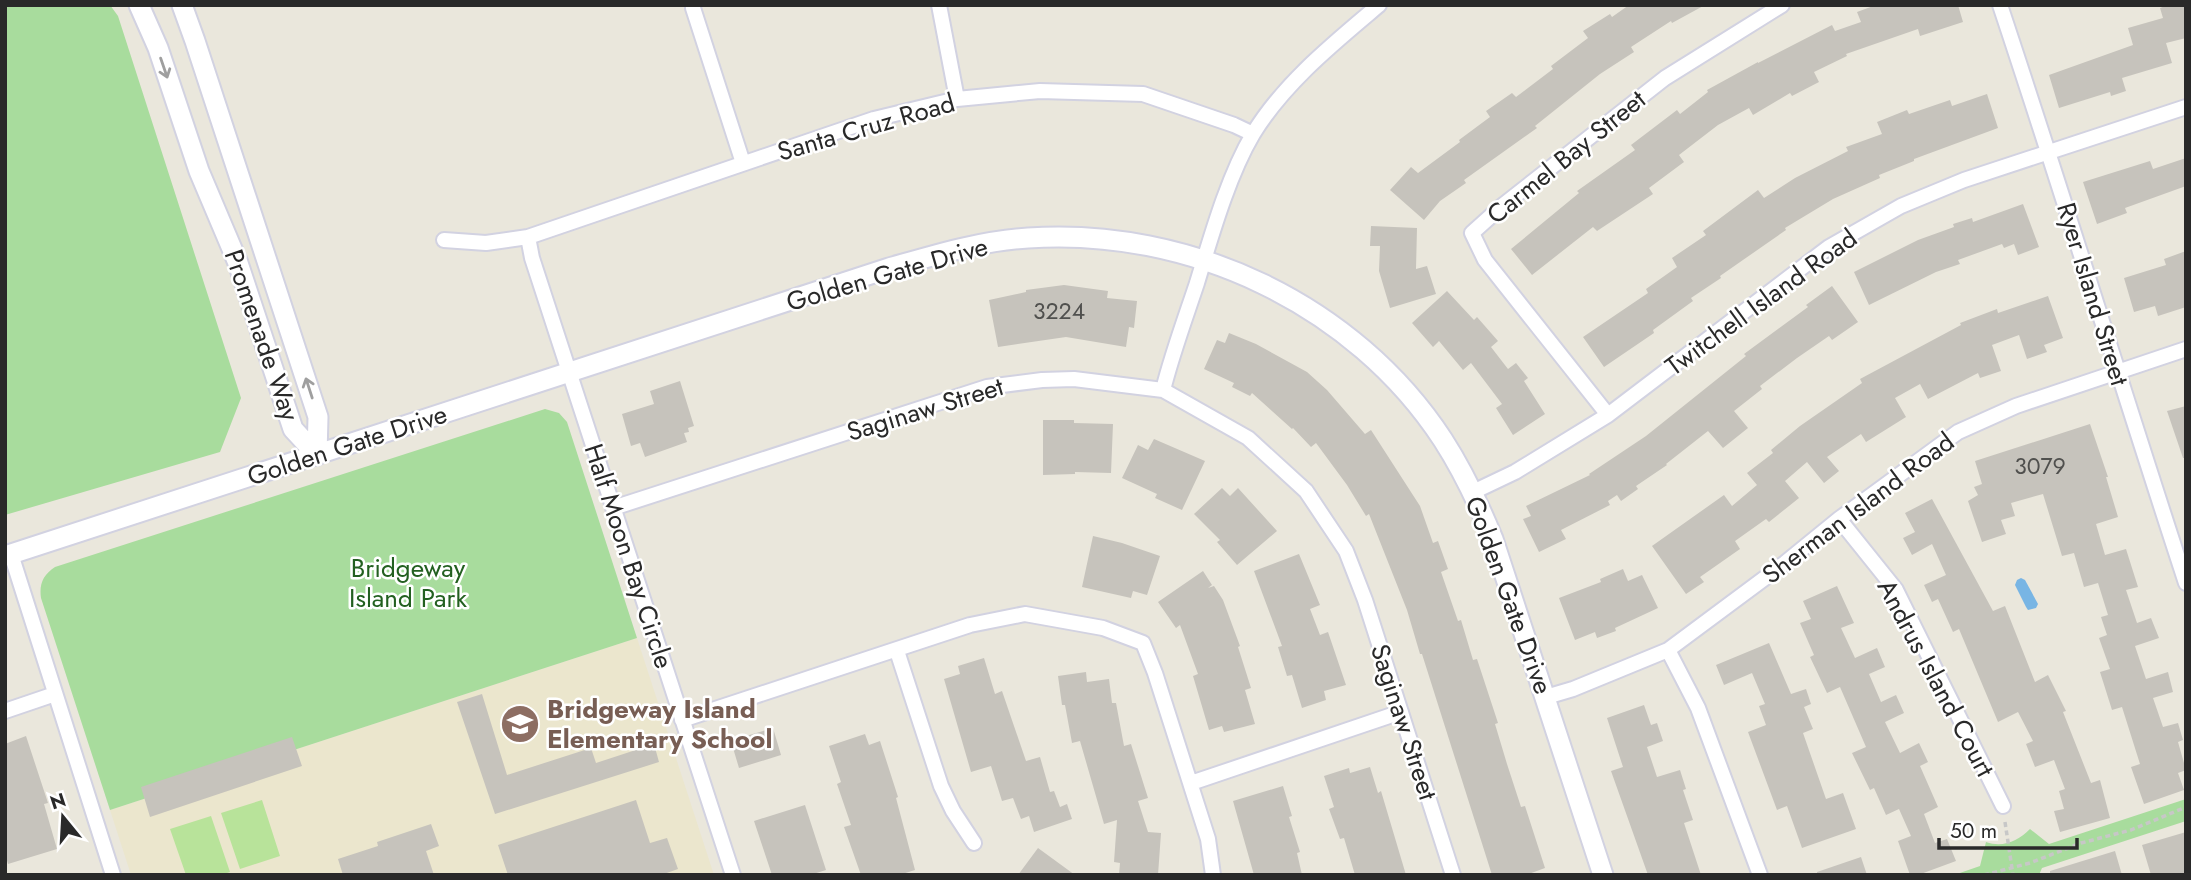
<svg xmlns="http://www.w3.org/2000/svg" width="2191" height="880" viewBox="0 0 2191 880" font-family="Jost,sans-serif">
	<style>
		.education { fill: #ebe6cd }
		.green { fill: #a8dc9d }
		.pitch { fill: #b8e39a }
		.water { fill: #78b5e4 }
		.building { fill: #c6c3bc }
		.lines { fill: none; stroke-linecap: round; stroke-linejoin: round }
		.street-casing { stroke: #d2d2e1; stroke-width: 18 }
		.secondary-casing { stroke: #d2d2e1; stroke-width: 23 }
		.path { stroke: #c7c7c7; stroke-width: 3.5; stroke-dasharray: 5 3.5; stroke-linecap: butt }
		.street { stroke: #fff; stroke-width: 14 }
		.secondary { stroke: #fff; stroke-width: 19 }
		.oneway { stroke: #9f9f9f }
		.labels { text-anchor: middle; stroke-width: 5; stroke-linejoin: round; paint-order: stroke }
		.number-label { font-size: 23px; fill: #50504e }
		.street-label { font-size: 26px; fill: #292929; stroke: #fff }
		.park-label { font-size: 26px; fill: #236020; stroke: #fff }
		.education-label { font-size: 26px; font-weight: bold; fill: #785e54; stroke: #fff; text-anchor: start }
	</style>
	<rect width="100%" height="100%" fill="#eae7dc"/>
	<path class="education" d="M637 638 714 875H131L110 810Z"/>
	<path class="green" d="M5 5H110L118 16 241 398 220 452 5 515Z
		M545 409 559 413 567 422 637 638 110 810 41 598C39 584 43 575 55 567Z
		M2186 799V821L2042 868 2039 875H1954L1980 866 1986 842C2003 848 2018 841 2030 829L2049 844Z"/>
	<path class="pitch" d="M262 800 280 856 240 869 221 813Z
		M211 816 230 872 221 875H186L170 829Z"/>
	<path class="water" d="M2021 578 2025 580 2038 604 2036 608 2028 610 2026 607 2015 585 2017 580Z"/>
	<path class="building" d="M1629 5H1705L1672 23 1671 21 1631 47 1634 52 1600 74 1535 126 1537 128 1464 180 1466 183 1440 201 1424 220 1390 190 1411 167 1418 173 1460 142 1459 140 1490 117 1486 111 1512 93 1516 97 1553 69 1551 66 1588 38 1583 31 1610 14 1612 17Z
		M1876 5H1958L1963 22 1920 36 1918 29 1846 54 1847 56 1814 72 1819 82 1792 96 1790 93 1753 115 1749 108 1718 125 1679 155 1684 162 1649 188 1653 194 1597 231 1593 227 1532 275 1511 249 1579 193 1577 191 1635 150 1631 145 1677 110 1680 114 1708 92 1707 90 1758 62V63L1832 25 1835 31 1861 22 1857 12Z
		M2168 5H2186V38L2166 43 2172 63 2122 78 2126 91 2111 96 2110 92 2059 108 2049 75 2133 45 2128 28 2163 18 2160 8Z
		M1987 94 1998 128 1914 159V161L1879 175 1880 178 1833 199 1785 228 1786 230 1720 276 1721 278 1691 298 1693 301 1653 330 1654 333 1604 367 1583 337 1648 293 1646 289 1677 267 1672 258 1706 235 1703 231 1758 190 1764 198 1795 178 1848 151 1846 147 1882 134 1877 122 1907 110 1909 114 1950 100 1952 106Z
		M2186 158V186L2125 208 2127 213 2097 224 2083 182 2150 161 2153 169Z
		M2023 204 2039 247 2018 255 2014 244 2004 248 2002 244 1958 260 1960 264 1936 272 1869 305 1854 272 1918 240 1954 227 1953 224 1972 218 1973 222Z
		M1371 226 1417 228 1416 269 1427 266 1436 294 1390 308 1379 271 1380 246H1370Z
		M2186 251V307L2158 316 2155 306 2134 312 2124 278 2166 265 2164 259Z
		M1064 285 1108 291 1107 298 1137 301 1134 328 1129 327 1126 347 1066 337 998 347 989 300 1026 292V290Z
		M1832 286 1858 322 1832 340 1829 336 1797 358 1760 386 1762 389 1734 411 1748 428 1723 448 1708 431 1666 464 1667 465 1636 486 1638 489 1621 501 1617 495 1608 501 1610 505 1561 530 1566 539 1539 552 1523 519 1531 516 1526 506 1590 475 1589 474 1646 436 1746 356 1744 354 1808 307 1806 305Z
		M1447 291 1474 320 1477 317 1498 341 1491 347 1508 369 1516 363 1528 378 1524 381 1545 414 1513 435 1496 408 1502 404 1471 363 1463 370 1439 341 1433 347 1412 323Z
		M2048 296 2063 338 2044 345 2047 352 2027 359 2019 335 1992 345 2001 371 1980 378 1978 373 1928 399 1920 384 1895 398 1906 417 1866 442 1861 434 1827 457 1839 471 1824 483 1807 462 1785 481 1799 498 1769 522 1766 519 1735 541 1740 549 1700 577 1704 582 1686 594 1652 546 1724 495 1732 506 1757 485 1747 473 1773 453 1771 450 1800 426 1862 383 1860 379 1961 325 1960 323 1997 309 1998 313Z
		M1229 333 1256 344 1307 372 1327 390 1365 434 1371 430 1420 506 1433 543 1438 541 1448 569 1441 572 1458 621 1461 620 1473 660 1477 659 1498 723 1495 724 1507 764 1521 807 1525 806 1545 868 1526 875H1492L1422 654H1420L1407 610 1369 514 1366 516 1347 485 1316 443 1311 447 1293 428 1292 429 1252 393 1250 396 1232 387 1234 383 1204 369 1217 340 1225 343Z
		M680 381 694 426 688 428 689 432 684 433 687 442 645 457 640 443 631 446 622 414 654 404 650 391Z
		M2186 406V458H2183L2167 411Z
		M1043 420H1074V423L1113 424 1111 473 1075 472V474L1043 475Z
		M2090 424 2108 477H2106L2118 517 2096 524 2105 555 2126 549 2138 587 2126 590 2137 623 2151 618 2159 638 2135 646 2146 679 2168 672 2173 692 2153 698 2163 727 2178 723 2183 740 2178 742 2186 770 2178 773 2184 790 2144 804 2131 767 2140 764 2122 707 2112 710 2100 672 2110 669 2099 638 2107 635 2101 617 2108 615 2098 583 2084 587 2074 553 2062 556 2043 494 2011 503 2015 516 2001 520 2006 534 1982 542 1968 501 1978 495 1974 487 1982 484 1975 461Z
		M1154 439 1205 461 1182 510 1155 498 1157 494 1122 478 1138 445 1148 450Z
		M1222 488 1230 496 1238 488 1277 531 1237 565 1217 542 1220 540 1194 514Z
		M1932 499 1993 611 2005 606 2035 682 2048 675 2066 711 2063 712 2091 783 2100 780 2110 818 2060 832 2054 811 2064 809 2059 791 2065 789 2054 760 2035 767 2026 744 2033 741 2018 712 1998 722 1959 629 1953 632 1938 599 1932 602 1924 585 1946 575 1932 544 1912 555 1903 538 1915 532 1905 513Z
		M1093 536 1122 543 1160 556 1147 595 1133 591 1131 598 1082 587Z
		M1299 554 1320 605 1310 609 1320 635 1328 632 1346 685 1324 691 1326 700 1302 708 1292 675 1287 676 1278 647 1282 646 1254 571Z
		M1623 569 1628 581 1642 575 1658 608 1615 628 1616 631 1597 638 1595 632 1575 640 1559 598 1601 582 1600 579Z
		M1203 571 1212 585 1208 588 1214 586 1223 600 1240 646 1238 647 1251 688 1245 690 1255 724 1224 732 1222 726 1209 730 1193 676 1198 674 1180 625 1176 628 1158 602Z
		M1837 586 1854 623 1841 628 1855 658 1877 648 1885 667 1869 674 1881 702 1896 695 1904 713 1885 722 1900 753 1919 743 1928 762 1920 766 1938 807 1924 814 1935 843 1947 839 1956 861 1918 875H1910L1898 841 1911 836 1899 809 1886 815 1874 788 1870 790 1852 753 1866 747 1840 687 1827 693 1810 657 1814 655 1800 623 1811 619 1803 601Z
		M1769 643 1791 694 1806 689 1811 704 1804 707 1813 729 1803 733 1826 799 1843 793 1856 829 1802 848 1787 806 1777 810 1748 732 1766 725 1759 706 1765 704 1752 673 1724 685 1716 665Z
		M984 658 995 694 1002 691 1026 761 1040 757 1050 792 1054 791 1060 807 1067 804 1072 819 1034 832 1029 816 1021 819 1013 798 1002 801 991 766 971 772 944 679 960 674 958 666Z
		M1086 672 1087 682 1109 679 1112 703H1116L1124 746 1131 744 1148 798 1138 801 1148 832 1161 833 1158 875H1119L1120 863 1114 862 1117 820 1104 824 1080 741 1072 743 1065 705H1062L1058 676Z
		M482 694 507 775 591 748 596 763 654 744 659 762 495 814 457 702Z
		M1644 705 1651 725 1657 723 1663 741 1647 747 1657 777 1680 770 1686 789 1683 790 1693 820 1684 823 1701 875H1648L1611 771 1623 767 1607 718Z
		M773 728 781 755 739 768 733 748 749 744 746 736Z
		M865 734 869 745 880 741 898 797 896 798 915 870 899 875H861L844 827 851 825 837 784 841 782 829 746Z
		M26 736 48 803 44 804 57 849 8 864 5 854V744Z
		M292 737 302 766 150 817 141 787Z
		M1370 767 1378 793 1381 791 1406 875H1355L1344 838 1340 839 1329 809 1334 807 1324 776 1349 768 1350 773Z
		M1283 786 1292 816 1289 817 1300 852 1297 853 1302 875H1254L1233 801Z
		M636 800 650 843 667 838 678 869 661 875H508L498 845Z
		M805 805 826 870 810 875H772L754 821Z
		M431 824 439 846 426 851 434 875H343L338 859 378 846 377 842Z
		M2186 832V875H2151L2142 845Z
		M1038 848 1075 875H1018Z
		M2115 851 2122 875H2050V871Z
		M1861 857 1867 875H1817V872Z"/>
	<g class="lines">
		<g class="street-casing">
			<path id="street" d="M939 5 957 99
				M2000 5C2064 197 2123 391 2186 583
				M693 8 743 163
				M528 237 532 258 733 875
				M444 240 486 243 528 237 874 119 957 99 1040 91 1143 94 1234 125 1253 134
				M1163 390C1172 354 1185 319 1197 283 1211 237 1228 176 1253 134 1284 83 1334 43 1379 5
				M1608 415 1485 260 1472 233 1502 206 1665 78 1782 5
				M1473 492 1515 472 1608 415 1829 247 1901 206 1964 180 2186 107
				M613 508 987 387 1042 380 1074 379 1163 390 1248 438 1306 491 1346 551 1365 600 1453 875
				M1839 519 1896 590 2003 806
				M11 554 113 875
				M1668 650 1698 708 1760 875
				M897 651 941 786 953 811 974 843
				M1546 697 1573 689 1668 650 1785 563 1839 519 1958 432 2016 406 2186 349
				M5 711 55 694
				M682 720 970 625 1025 614 1103 628 1143 643 1155 673 1208 839 1213 875
				M1191 783 1401 712"/>
		</g>
		<g class="secondary-casing">
			<path id="secondary" d="M139 5 158 48 199 171 238 263 293 429 317 455
				M182 5 195 41 318 417 317 455
				M5 556 889 268C935 255 980 241 1028 238 1189 227 1354 304 1443 440 1463 471 1479 505 1493 539L1603 875"/>
		</g>
		<path class="path" d="M2005 822 2013 875
			M1984 875 2030 863 2081 843 2131 830 2186 807"/>
		<use href="#street" class="street"/>
		<use href="#secondary" class="secondary"/>
	</g>
	<defs><path id="oneway-shaft" d="M-6 0H5M1.5-3L5.5 0L1.5 3" fill="none" stroke-width="1.6" stroke-linecap="round" stroke-linejoin="round" transform="scale(1.75)"/></defs>
	<g class="oneway">
		<use href="#oneway-shaft" transform="translate(164 68) rotate(71)"/>
		<use href="#oneway-shaft" transform="translate(309 388) rotate(-108)"/>
	</g>
	<defs>
		<g id="school-disc" transform="scale(2.0125)"><circle r="9.5" fill="#8d6e63" stroke="#fff"/><path d="M0-5L7-2L0 1L-7-2ZM-4 1L0 2.5L4 1V4Q0 6-4 4Z" fill="#fff"/></g>
	</defs>
	<g fill-rule="evenodd">
		<use href="#school-disc" x="520" y="724"/>
	</g>
	<g class="labels">
		<g class="number-label">
			<text x="1059" y="319">3224</text>
			<text x="2040" y="474">3079</text>
		</g>
		<g class="street-label">
			<text transform="translate(866 127) rotate(-16)" y="9">Santa Cruz Road</text>
			<text transform="translate(1566 157) rotate(-39)" y="9">Carmel Bay Street</text>
			<text transform="translate(887 274) rotate(-16)" y="9">Golden Gate Drive</text>
			<text transform="translate(2093 294) rotate(73)" y="9">Ryer Island Street</text>
			<text transform="translate(1761 302) rotate(-36)" y="9">Twitchell Island Road</text>
			<text transform="translate(262 335) rotate(71)" y="9">Promenade Way</text>
			<text transform="translate(925 409) rotate(-17)" y="9">Saginaw Street</text>
			<text transform="translate(347 445) rotate(-18)" y="9">Golden Gate Drive</text>
			<text transform="translate(1858 508) rotate(-37)" y="9">Sherman Island Road</text>
			<text transform="translate(629 556) rotate(72)" y="9">Half Moon Bay Circle</text>
			<text transform="translate(1509 595) rotate(70)" y="9">Golden Gate Drive</text>
			<text transform="translate(1936 678) rotate(62)" y="9">Andrus Island Court</text>
			<text transform="translate(1404 722) rotate(72)" y="9">Saginaw Street</text>
		</g>
		<g class="park-label">
			<text x="408" y="577">Bridgeway<tspan x="408" dy="30">Island Park</tspan></text>
		</g>
		<g class="education-label">
			<text x="547" y="718">Bridgeway Island<tspan x="547" dy="30">Elementary School</tspan></text>
		</g>
	</g>
	<rect width="2191" height="880" fill="none" stroke="#292929" stroke-width="14"/>
	<g transform="translate(63 817) rotate(342)" stroke="#ffffff" stroke-width="5" paint-order="stroke">
	<path d="M0-5L12 26L0 18L-12 26Z" fill="#292929"/>
	<text y="-10" font-size="19" font-weight="bold" text-anchor="middle" fill="#292929">N</text>
	</g>
	<path d="M1939 838v10h138v-10" fill="none" stroke="#292929" stroke-width="3.5"/>
	<text x="1950" y="838" font-size="21" fill="#292929" stroke="#ffffff" stroke-width="5" paint-order="stroke">50 m</text>
</svg>
